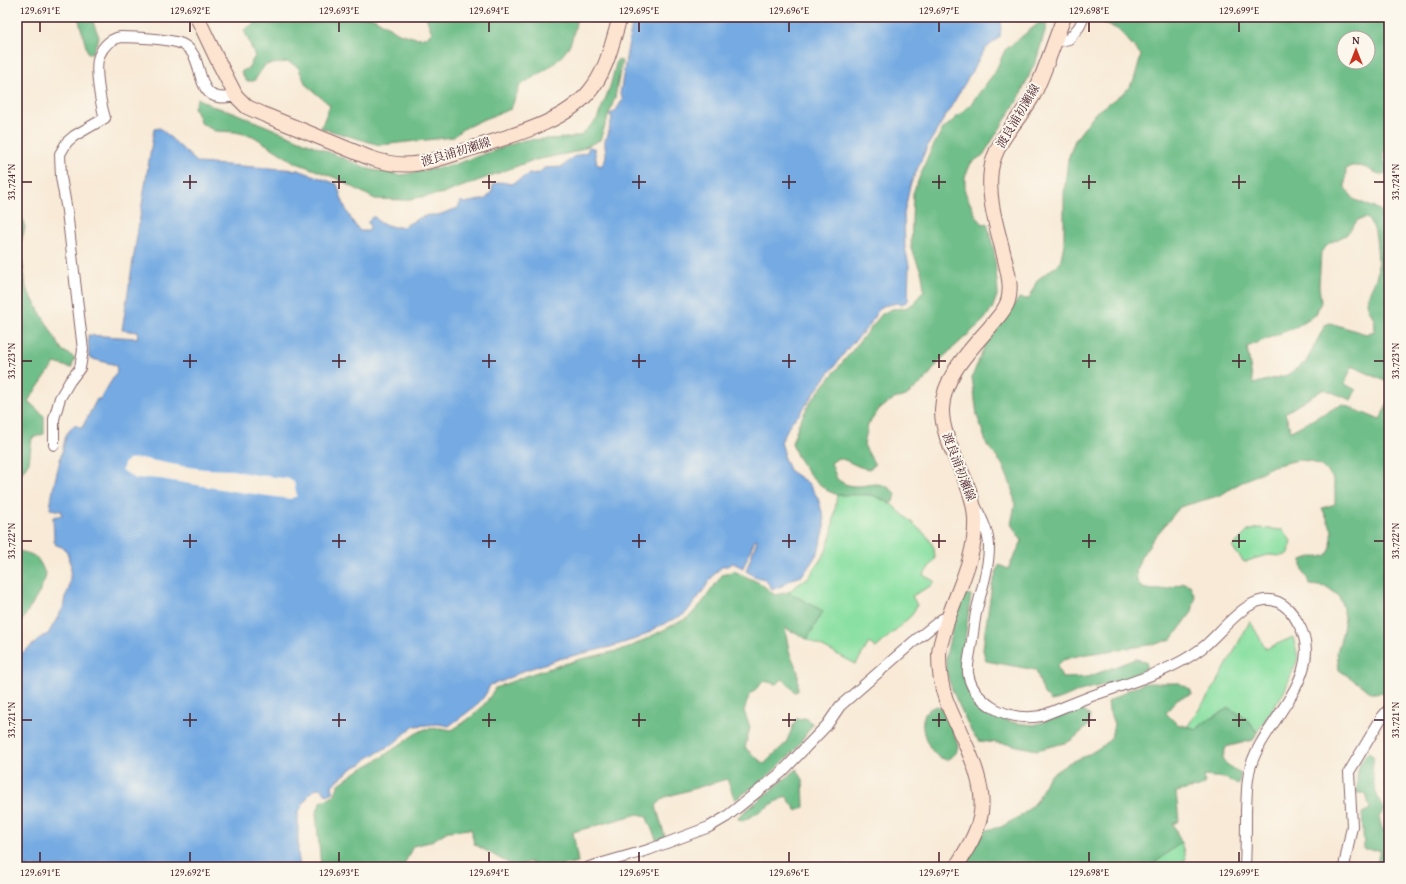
<svg xmlns="http://www.w3.org/2000/svg" width="1406" height="884" viewBox="0 0 1406 884" font-family="'Gentium Book Plus','Noto Serif JP',serif">
	<style>
		.green { fill: #8ae0a3; stroke: #6a8067 }
		.forest { fill: #6fbe89; stroke: #5c6e5a; fill-rule: evenodd }
		.water { fill: #74aae2; stroke: #5f6486 }
		.pier { fill: #f8ead7 }
		.lines { fill: none; stroke-linecap: round; stroke-linejoin: round }
		.minor-casing { stroke: #876667; stroke-width: 12 }
		.secondary-casing { stroke: #876667; stroke-width: 16 }
		.minor { stroke: #fff; stroke-width: 10 }
		.secondary { stroke: #fde4d1; stroke-width: 14 }
		.ticks { fill: none; stroke: #4a1f2b; stroke-width: 1.5 }
		.labels { text-anchor: middle; stroke-width: 4; stroke-linejoin: round; paint-order: stroke }
		.street-label { font-size: 12px; fill: #4a1f2b; stroke: #fbf7ec }
		.neatline { fill: none; stroke: #4a1f2b; stroke-width: 1.5 }
		.ticks-label { font-size: 10px; text-anchor: middle; fill: #4a1f2b }
	</style>
	<rect width="100%" height="100%" fill="#fbf7ec"/>
	<filter id="ink" filterUnits="userSpaceOnUse"><feTurbulence type="fractalNoise" baseFrequency=".025" numOctaves="2"/><feDisplacementMap in="SourceGraphic" scale="8" xChannelSelector="R" yChannelSelector="G"/><feConvolveMatrix kernelMatrix="1 2 1 2 8 2 1 2 1" color-interpolation-filters="sRGB"/></filter>
	<filter id="wash" filterUnits="userSpaceOnUse"><feTurbulence type="fractalNoise" baseFrequency=".012" numOctaves="4" result="noise"/><feDisplacementMap in="SourceGraphic" scale="16" xChannelSelector="R" yChannelSelector="G"/><feGaussianBlur stdDeviation="0.9" result="paint"/><feColorMatrix in="noise" values="0 0 0 0 0 0 0 0 0 0 0 0 0 0 0 0 0 1.4 0 .05"/><feComposite in="paint" operator="in"/></filter>
	<g filter="url(#wash)">
		<rect width="100%" height="100%" fill="#f8ead7"/>
		<path class="green" d="M852 494 872 495 890 503 928 537 934 548 935 559 923 575 934 581V584L912 596 917 605 912 615 876 648 869 643 856 664 807 639 823 611 788 592 810 576 826 551 832 532 837 495Z
			M1259 528 1283 530 1291 541 1289 553 1283 556 1267 555 1244 562 1232 547 1248 531Z
			M1250 621 1266 649 1293 637 1298 658 1284 692 1257 732 1246 718 1205 722 1197 729 1187 727 1217 683Z
			M1181 842 1186 859 1175 867H1153L1155 863Z"/>
		<path class="forest" d="M78 17H91L99 37 93 52 88 54Z
			M258 17H372L399 33 416 38 427 37 432 33 426 17H577C575 26 574 36 570 44 560 64 539 74 520 85L511 109 484 119 461 130 454 137 380 145 321 128 330 105 306 85 298 67 288 62 265 65 254 81H246L241 72 248 68 255 56 244 30 259 20Z
			M1099 17H1389V148L1386 149 1383 155 1388 172C1380 177 1374 172 1367 168 1362 166 1356 166 1351 166L1346 169 1345 188 1355 200 1380 210C1388 218 1386 231 1386 242H1389V351L1386 359 1389 363V383L1352 366 1345 384 1356 390 1351 400 1324 389 1285 413 1291 431 1342 404 1380 420 1389 400V692L1372 693 1339 670 1337 652 1342 635 1345 618 1343 608 1339 596 1327 587 1310 585 1302 567V560L1310 557H1321L1327 555 1331 548 1332 530 1322 508 1335 504V488L1332 477 1321 466 1310 461 1298 460 1273 466 1233 487 1221 495 1180 507 1154 538 1141 557 1136 570 1137 581 1142 588C1161 592 1166 589 1184 583L1190 585 1195 597 1192 612 1172 639 1156 644 1081 655 1063 660 1057 666 1062 678 1088 677 1135 659 1146 661 1147 667C1126 682 1104 684 1080 691 1068 694 1064 699 1051 701L1044 694 1036 670 986 661 983 650 985 632 992 585 999 565 1008 569 1022 541 1011 524 1015 505 1013 490 1002 464 987 445 977 415 972 377 985 345 1019 298 1029 299 1037 280 1060 263 1064 244V194L1068 159 1075 140 1096 112 1125 92 1134 80 1141 55 1119 30 1098 20ZM1344 38H1368V62H1344ZM1367 218C1369 222 1373 225 1374 229 1377 236 1379 269 1377 275 1374 284 1368 293 1367 302 1367 311 1378 318 1374 331L1366 334 1330 323 1325 325 1306 362 1287 375 1253 384 1247 347 1296 327 1316 314 1321 302 1319 286 1321 252 1330 243 1346 235 1358 220Z
			M1040 22 1047 24 1037 58 1019 98 983 155 971 163 965 177V192L976 216 983 224 987 223 994 250 998 293 992 309 984 320 942 358 925 380 906 396 894 399 880 408 868 425 864 445 875 465 869 469C857 468 849 460 838 458L831 463 837 479C840 481 844 484 848 485 867 490 878 475 896 494L894 501 890 503 872 495H837L826 490 810 475 797 456 792 443 799 423 811 401 882 314 892 309 905 308 913 304 924 290 922 274 911 248 913 193 928 156 942 130 970 105 995 72 1005 50Z
			M617 60 622 61 615 97 600 140 575 152 531 161 445 193 404 200 375 199 336 178 294 162 253 136 235 132 215 131 201 123 194 107 198 98 211 106 230 111 372 170 402 175 456 164 524 140 569 138 581 135 597 119 610 87Z
			M17 204 25 227 20 246 26 288 62 350 75 358 71 368 55 363 28 401 44 416V434L32 438 29 462 17 480Z
			M17 551C37 554 39 558 46 576L39 593 17 629Z
			M734 571 760 583 775 595 788 592 823 611 807 639 785 628 789 651 798 672V691L795 692 783 679 776 684 764 681 749 696 744 711 750 727 745 748 764 764 786 743 796 719 805 718 813 724 794 751 768 776 735 800 727 779 665 797 656 806 665 837 657 841 646 816 638 814 573 832 578 862 555 867H538L529 862 515 867 474 844 471 829 448 831 430 842 413 846 403 867H321L316 813 321 802 334 796 339 784 356 772 382 757 415 734 425 729 441 728 452 730C471 718 484 709 495 688L534 673 581 659 626 649 689 617 702 603 722 575Z
			M964 594 971 595 963 654 968 689 976 704 998 718 1016 723 1034 725 1072 712 1084 711 1090 716 1088 726 1073 739 1068 742 1037 750 1008 744 979 741 972 733 953 692 946 672V656L957 607Z
			M1145 683H1179L1190 689 1192 694 1177 699 1166 713 1177 724 1197 729 1205 722 1229 708 1246 718 1257 732 1253 740 1226 747 1222 760 1233 769 1241 773 1238 785 1225 778 1204 776 1205 784 1199 787 1176 792 1179 821 1173 824 1181 842 1155 863 1153 867H963L980 838 986 830 1001 827 1022 815 1037 801 1048 777 1070 762 1086 756 1104 745 1111 738 1114 724 1109 710 1108 702 1128 690Z
			M937 706 943 709 949 720 958 746 956 753 953 756 946 760C942 758 937 757 935 754 923 741 914 711 937 706Z
			M1369 752 1374 757C1370 775 1374 795 1385 810L1379 817 1382 828 1389 836V867H1376L1380 850 1364 849 1362 813 1370 809 1366 793H1357C1357 777 1356 762 1369 752Z
			M797 769 803 780 804 807 797 811 786 796 743 821 737 818Z"/>
		<path class="water" d="M633 17H1002L1000 37 985 49 955 100 927 147 910 186 904 214 905 248 909 265 908 301 900 305 897 303 883 306 876 313 869 326 849 347 817 389 799 415 791 422 781 442 784 452V458L789 470 808 483 818 498 824 519V531L818 552 808 568 801 576 792 579 782 586 772 589 765 579 756 577 746 571 757 540 755 539 743 568 733 563 727 566H723L715 573 698 598 685 614 657 627 639 638 610 647 559 659 523 671 503 681 490 685C484 704 464 714 449 726L438 724 415 726 409 730 393 744 368 758 362 764 354 767 332 785 333 792 327 795 322 789 317 788 310 793 298 813V853L300 867H17V657L34 644 41 637 48 634 63 608 65 597 69 589 71 565 67 552 62 547 56 545 54 541 53 517 62 515 61 511 50 509 53 489 66 435 74 425 82 428 97 399H100L117 372 116 365 89 358 88 335 137 338 138 332 122 330 154 129 160 128 198 163 298 170 337 184C343 203 347 216 360 231H368L370 227 368 221 372 217H375L380 223 394 227H403L419 218 428 215H438L458 208 461 201 464 203 486 199 492 191 493 184 501 182 512 184 529 174 539 173 544 168 562 167 573 157 587 152 589 147 594 148 597 164 601 166C610 155 604 152 605 141 605 138 607 138 608 135 610 129 609 124 612 119L610 114 615 112 623 99 620 94Z"/>
		<path class="pier" d="M140 458 182 466 205 469 233 470 250 474 291 479 294 482 297 496 290 499 239 492 160 479 148 478 136 479 122 470 124 464 128 459Z"/>
	</g>
	<g filter="url(#ink)">
		<g class="lines">
			<g class="minor-casing">
				<path id="minor" d="M1055 42 1069 39 1079 27 1084 17
					M54 445V419L60 398 70 381 80 368 83 350 67 211 61 177 60 154 67 142 74 136 105 118C101 105 94 69 99 56 103 46 110 39 121 37 135 37 171 39 182 44 210 57 188 107 236 96
					M976 507C982 519 989 533 989 547 989 569 981 591 976 613 974 624 973 635 971 646 970 655 967 664 968 673 970 688 980 699 992 707 1008 717 1023 719 1041 716 1063 708 1084 698 1106 691 1138 680 1175 669 1202 648 1221 634 1250 589 1278 602 1287 606 1294 615 1298 623 1328 673 1265 720 1251 765 1246 779 1247 795 1246 810 1246 829 1246 848 1245 867
					M589 867 648 850 709 827 726 817 782 772 827 725 840 706 912 643 942 619 949 616
					M1344 867 1352 826 1349 772 1382 717 1389 709"/>
			</g>
			<g class="secondary-casing">
				<path id="secondary" d="M197 17 218 61 236 96 247 107 265 115 370 158C385 163 398 166 414 164 433 162 452 155 470 149 509 136 562 124 589 92 607 71 612 43 620 17
					M956 867C965 852 976 836 980 818 989 780 959 734 946 700 941 686 939 670 939 655 939 646 943 637 945 628 956 592 977 557 975 518 973 479 941 445 942 409 943 377 970 350 990 327 996 319 1005 311 1008 301 1012 287 1008 273 1005 260 998 230 987 200 991 170 995 140 1021 119 1034 94 1046 69 1054 42 1064 17"/>
			</g>
			<use href="#minor" class="minor"/>
			<use href="#secondary" class="secondary"/>
		</g>
	</g>
	<path class="ticks" d="M40 22V32M190 22V32M339 22V32M489 22V32M639 22V32M789 22V32M939 22V32M1089 22V32M1239 22V32M190 175V189M339 175V189M489 175V189M639 175V189M789 175V189M939 175V189M1089 175V189M1239 175V189M22 182H32M183 182H197M332 182H346M482 182H496M632 182H646M782 182H796M932 182H946M1082 182H1096M1232 182H1246M1374 182H1384M190 354V368M339 354V368M489 354V368M639 354V368M789 354V368M939 354V368M1089 354V368M1239 354V368M22 361H32M183 361H197M332 361H346M482 361H496M632 361H646M782 361H796M932 361H946M1082 361H1096M1232 361H1246M1374 361H1384M190 534V548M339 534V548M489 534V548M639 534V548M789 534V548M939 534V548M1089 534V548M1239 534V548M22 541H32M183 541H197M332 541H346M482 541H496M632 541H646M782 541H796M932 541H946M1082 541H1096M1232 541H1246M1374 541H1384M190 713V727M339 713V727M489 713V727M639 713V727M789 713V727M939 713V727M1089 713V727M1239 713V727M22 720H32M183 720H197M332 720H346M482 720H496M632 720H646M782 720H796M932 720H946M1082 720H1096M1232 720H1246M1374 720H1384M40 852V862M190 852V862M339 852V862M489 852V862M639 852V862M789 852V862M939 852V862M1089 852V862M1239 852V862"/>
	<g class="labels">
		<g class="street-label">
			<text transform="translate(1018 116) rotate(-59)" y="4">渡良浦初瀬線</text>
			<text transform="translate(456 152) rotate(-17)" y="4">渡良浦初瀬線</text>
			<text transform="translate(959 467) rotate(69)" y="4">渡良浦初瀬線</text>
		</g>
	</g>
	<rect width="1406" height="884" fill="none" stroke="#fbf7ec" stroke-width="44"/>
	<g transform="translate(1356 50)"><circle r="19" fill="#fbf7ec" stroke="#b4a19f"/>
	<path d="M0-3L7 15L0 10L-7 15Z" fill="#c8321e"/>
	<text y="-6" font-size="11" font-weight="bold" text-anchor="middle" fill="#4a1f2b">N</text>
	</g>
	<rect x="22" y="22" width="1362" height="840" class="neatline"/>
	<g class="ticks-label">
		<text x="40" y="14">129.691°E</text>
		<text x="190" y="14">129.692°E</text>
		<text x="339" y="14">129.693°E</text>
		<text x="489" y="14">129.694°E</text>
		<text x="639" y="14">129.695°E</text>
		<text x="789" y="14">129.696°E</text>
		<text x="939" y="14">129.697°E</text>
		<text x="1089" y="14">129.698°E</text>
		<text x="1239" y="14">129.699°E</text>
		<text transform="translate(11 182) rotate(-90)" y="4">33.724°N</text>
		<text transform="translate(1395 182) rotate(-90)" y="4">33.724°N</text>
		<text transform="translate(11 361) rotate(-90)" y="4">33.723°N</text>
		<text transform="translate(1395 361) rotate(-90)" y="4">33.723°N</text>
		<text transform="translate(11 541) rotate(-90)" y="4">33.722°N</text>
		<text transform="translate(1395 541) rotate(-90)" y="4">33.722°N</text>
		<text transform="translate(11 720) rotate(-90)" y="4">33.721°N</text>
		<text transform="translate(1395 720) rotate(-90)" y="4">33.721°N</text>
		<text x="40" y="876">129.691°E</text>
		<text x="190" y="876">129.692°E</text>
		<text x="339" y="876">129.693°E</text>
		<text x="489" y="876">129.694°E</text>
		<text x="639" y="876">129.695°E</text>
		<text x="789" y="876">129.696°E</text>
		<text x="939" y="876">129.697°E</text>
		<text x="1089" y="876">129.698°E</text>
		<text x="1239" y="876">129.699°E</text>
	</g>
</svg>
